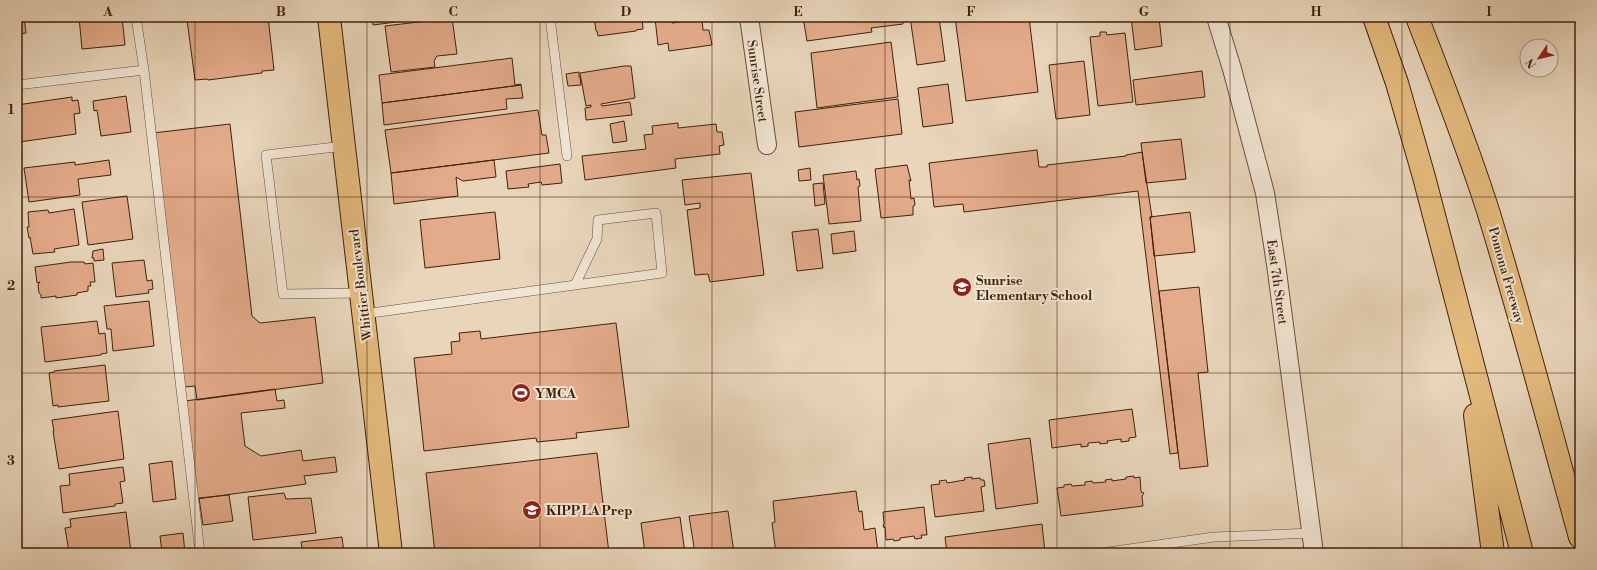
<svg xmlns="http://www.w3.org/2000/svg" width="1597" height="570" viewBox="0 0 1597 570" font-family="'Libre Bodoni',serif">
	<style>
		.building { fill: #e3ab8a; stroke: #40210c }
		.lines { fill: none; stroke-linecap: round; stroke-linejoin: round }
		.service-casing { stroke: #6a4e38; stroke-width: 10 }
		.minor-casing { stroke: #6a4e38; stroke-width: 20 }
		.primary-casing { stroke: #40210c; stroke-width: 24 }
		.motorway-casing { stroke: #40210c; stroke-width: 24 }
		.service { stroke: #f0e4d2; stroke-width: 9 }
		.minor { stroke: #f0e4d2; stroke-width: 18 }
		.primary { stroke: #e4ba7d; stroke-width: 22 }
		.motorway { stroke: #e4ba7d; stroke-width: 22 }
		.grid { fill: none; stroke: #40210c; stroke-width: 1; stroke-opacity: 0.55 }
		.labels { text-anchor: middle; stroke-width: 4; stroke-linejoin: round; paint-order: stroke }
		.street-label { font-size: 13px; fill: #40210c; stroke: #f0e4d2 }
		.poi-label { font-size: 13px; font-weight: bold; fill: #40210c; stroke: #f0e4d2; text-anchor: start }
		.neatline { fill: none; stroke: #40210c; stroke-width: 1.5 }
		.grid-label { font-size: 13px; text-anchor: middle; font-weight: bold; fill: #40210c }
	</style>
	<rect width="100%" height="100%" fill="#e8d5ba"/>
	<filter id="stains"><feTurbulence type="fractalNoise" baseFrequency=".005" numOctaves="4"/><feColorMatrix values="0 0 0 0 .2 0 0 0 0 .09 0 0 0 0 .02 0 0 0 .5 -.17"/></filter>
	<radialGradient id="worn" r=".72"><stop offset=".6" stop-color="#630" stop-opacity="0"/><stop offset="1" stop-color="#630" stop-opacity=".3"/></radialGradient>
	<path class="building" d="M17 17H24L26 33 17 34Z
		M79 17H122L125 45 82 49Z
		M213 17H268L274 70 262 71V73L208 80 207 79 195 80 187 20Z
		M372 17H435L373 25Z
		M594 17H642L643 29 636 30V31L598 36 597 31H596Z
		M671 17 672 23 702 19 703 30H709L712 45 669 51 668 43 658 45 655 18Z
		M803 17H902L903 24 871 28 872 32 807 41Z
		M910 17H939L945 61 917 65Z
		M955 17H1029L1038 92 966 101Z
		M1131 17H1159L1162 46 1135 50Z
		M452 18 457 54 437 56 434 61 435 67 391 72 385 26Z
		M1100 32H1106L1107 35 1125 33 1133 102 1098 106 1090 37 1100 36Z
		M891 42 898 97 817 108 811 53Z
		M512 58 515 85 521 84V85L382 103 379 75Z
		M1084 61 1090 115 1056 119 1049 65Z
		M624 66H631L635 98 601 104 602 106 630 102 632 115 586 120 585 108 591 107V105L586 106 580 73Z
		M1202 71 1205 97 1136 105 1133 80Z
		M579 72V77H580L581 85 568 86 566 74Z
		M948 84 953 123 923 127 918 88Z
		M521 85 523 98 506 99 507 109 384 125 382 103Z
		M126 96 131 132 101 136 97 110 94 111 93 101Z
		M72 97V101L78 100 80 113 74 114 76 134 19 142 17 128V105Z
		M898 99 902 134 799 147 795 112Z
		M538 110 542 135H546L549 153 391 173 385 130Z
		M624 121 627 141 613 143 610 124Z
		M678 123V128L716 124 717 132H722L724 145 719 146 720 154 675 159 676 168 585 180 582 156 646 149 644 135 653 134 652 126Z
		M230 124 252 316 260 323 315 317 323 383 197 400 195 386 184 387 153 133Z
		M1181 139 1186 179 1146 183 1141 143Z
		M1037 150 1039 167H1047V165L1126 156V155L1142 152 1152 217H1150L1178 453 1170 454 1138 191 964 212 963 204 934 207 929 163Z
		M109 160 111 175 78 179 80 195 29 202 24 168 75 162V165Z
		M494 160 496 177 463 181 456 177 458 196 394 204 391 173Z
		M560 164 562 183 542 185 541 182 528 184 529 187 508 189 506 171Z
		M907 165 911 181 909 180 911 199 914 198 915 205 913 206V215L881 218 875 169Z
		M810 168 811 180 799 181 798 170Z
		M856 171 857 180 859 179 860 186 858 187 861 221 829 224 823 175Z
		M751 173 764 275 710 282 708 274 695 275 687 210 700 208V203L685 205 682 180Z
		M823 183 825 204 815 206 813 184Z
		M127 196 133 239 88 245 82 202Z
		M74 209 79 245 54 249 55 252 33 254 30 237 29 238 27 227H29L28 212 48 210 49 213Z
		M495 212 500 259 425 268 420 220Z
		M1190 212 1195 252 1154 256 1150 217Z
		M818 229 823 268 797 271 792 232Z
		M854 231 856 251 833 254 831 234Z
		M103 249 104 260 94 261V258H92L93 251Z
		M144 260 147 281 152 280 153 289 148 290 149 293 116 297 112 263Z
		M71 262H84L85 264 93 263 95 282H90L91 286H88V291L77 293V295L56 298V296L41 298V295L39 293 38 285 40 282 37 283 35 267Z
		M1199 287 1208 372 1198 373 1208 466 1180 469 1159 291Z
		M149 301 154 346 113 351 111 329H107L104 306Z
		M97 321 99 334 105 333 107 353 101 354V355L45 362 41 327Z
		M616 323 629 427 576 433 577 438 537 442 536 438 424 451 414 358 452 354 451 342 460 341 459 333 480 331 481 339Z
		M105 365 109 401 58 407V405L53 406 49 373 54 372V371Z
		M275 389 277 401 284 400 285 408 241 413 245 446 261 456 301 450 303 461 335 457 337 472 304 476 306 484 196 499 185 401Z
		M1132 409 1136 437 1129 438V441L1121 442V439L1107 441 1108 443 1100 444V442L1088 443V446L1081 447V444L1052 448 1049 420Z
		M118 411 124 459 59 469 53 431H54L52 420Z
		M1030 438 1038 503 996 509 988 444Z
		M597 453 609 553H435L426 473Z
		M172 461 176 499 153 502 149 464Z
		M123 467 125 481 120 482 123 503 115 504V506L63 513 60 486 70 485 69 474Z
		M1134 476V478L1140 477 1141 492 1144 493 1142 496 1143 506 1061 516 1057 488 1064 487V485L1071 484 1072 486 1085 485V482L1092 481 1093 483 1106 482 1105 480 1112 479V481L1126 479V477Z
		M972 477V479L980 478 981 480H984L985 486 981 487 984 511 935 517 931 485 940 484 939 481 946 480 947 483 965 480 964 478Z
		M856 491 859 512 862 511 864 530 875 528 878 552 776 553 772 523 775 522 773 501Z
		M284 493 286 499 311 498 316 533 253 540 248 497Z
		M229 495 233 521 203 525 199 498Z
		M924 507 927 535H921L922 538 915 539 914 536 900 538V540L894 541 893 539 886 540 885 527H883L884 523 883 512Z
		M728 511 734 553H695L689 516Z
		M126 512 131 552 75 553 74 551 69 552 65 528 71 527 70 519Z
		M680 517 685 553H645L641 523Z
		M1042 524 1045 553H947L945 537Z
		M183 533 185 553H162L160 536Z
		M342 537 344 553H303L301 542Z
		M239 549 240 553H207Z"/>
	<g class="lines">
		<g class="service-casing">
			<path id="service" d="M136 17 144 70 200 553
				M550 17 567 156
				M17 85 144 70
				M344 146 266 155 283 294 361 293
				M364 314 662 273 656 213 598 220 597 239 575 285
				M1101 553 1214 537 1312 533"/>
		</g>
		<g class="minor-casing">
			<path id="minor" d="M749 17 767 145
				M1216 17 1232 69 1265 193 1276 264 1314 553"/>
		</g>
		<g class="primary-casing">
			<path id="primary" d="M329 17 391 553"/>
		</g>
		<g class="motorway-casing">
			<path id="motorway" d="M1374 17 1397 83 1424 177 1522 553
				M1417 17C1442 82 1468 147 1489 214 1522 321 1550 429 1580 537
				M1475 415 1493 553"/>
		</g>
		<use href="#service" class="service"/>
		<use href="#minor" class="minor"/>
		<use href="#primary" class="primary"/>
		<use href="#motorway" class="motorway"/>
	</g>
	<path class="grid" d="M195 17V553M367 17V553M540 17V553M712 17V553M885 17V553M1057 17V553M1230 17V553M1402 17V553M17 197H1580M17 373H1580"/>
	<defs>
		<g id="school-disc" transform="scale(1)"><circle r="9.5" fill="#8f2418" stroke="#f0e4d2"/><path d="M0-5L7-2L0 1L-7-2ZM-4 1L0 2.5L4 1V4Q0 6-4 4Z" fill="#fff"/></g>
		<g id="stadium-disc" transform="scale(1)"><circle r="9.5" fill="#8f2418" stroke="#f0e4d2"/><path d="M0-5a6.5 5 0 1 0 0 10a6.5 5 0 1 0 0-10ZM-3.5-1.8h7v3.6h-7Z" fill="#fff"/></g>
	</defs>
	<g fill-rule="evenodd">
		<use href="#school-disc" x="962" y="287"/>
		<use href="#stadium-disc" x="521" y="393"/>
		<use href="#school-disc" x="532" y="510"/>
	</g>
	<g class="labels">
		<g class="street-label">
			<text transform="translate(758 81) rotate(82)" y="5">Sunrise Street</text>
			<text transform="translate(1507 275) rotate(74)" y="5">Pomona Freeway</text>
			<text transform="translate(1278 282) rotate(82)" y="5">East 7th Street</text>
			<text transform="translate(360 285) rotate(-97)" y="5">Whittier Boulevard</text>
		</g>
		<g class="poi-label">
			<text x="976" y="285">Sunrise<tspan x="976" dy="15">Elementary School</tspan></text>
			<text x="535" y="398">YMCA</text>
			<text x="546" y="515">KIPP LA Prep</text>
		</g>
	</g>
	<rect width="1597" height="570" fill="none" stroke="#e8d5ba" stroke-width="44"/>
	<g transform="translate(1539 58) rotate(235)"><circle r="19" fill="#f0e4d2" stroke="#aa9683"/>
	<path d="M0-3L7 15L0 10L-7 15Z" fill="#8f2418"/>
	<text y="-6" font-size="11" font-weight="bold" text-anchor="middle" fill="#40210c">N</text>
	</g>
	<rect x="22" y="22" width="1553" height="526" class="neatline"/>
	<g class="grid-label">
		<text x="108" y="16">A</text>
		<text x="281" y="16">B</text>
		<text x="453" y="16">C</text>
		<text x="626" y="16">D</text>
		<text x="798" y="16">E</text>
		<text x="971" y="16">F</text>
		<text x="1144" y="16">G</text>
		<text x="1316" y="16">H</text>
		<text x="1489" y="16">I</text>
		<text x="11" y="114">1</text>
		<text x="11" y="290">2</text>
		<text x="11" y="465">3</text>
	</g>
	<rect width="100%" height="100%" filter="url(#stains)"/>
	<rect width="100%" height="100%" fill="url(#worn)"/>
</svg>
